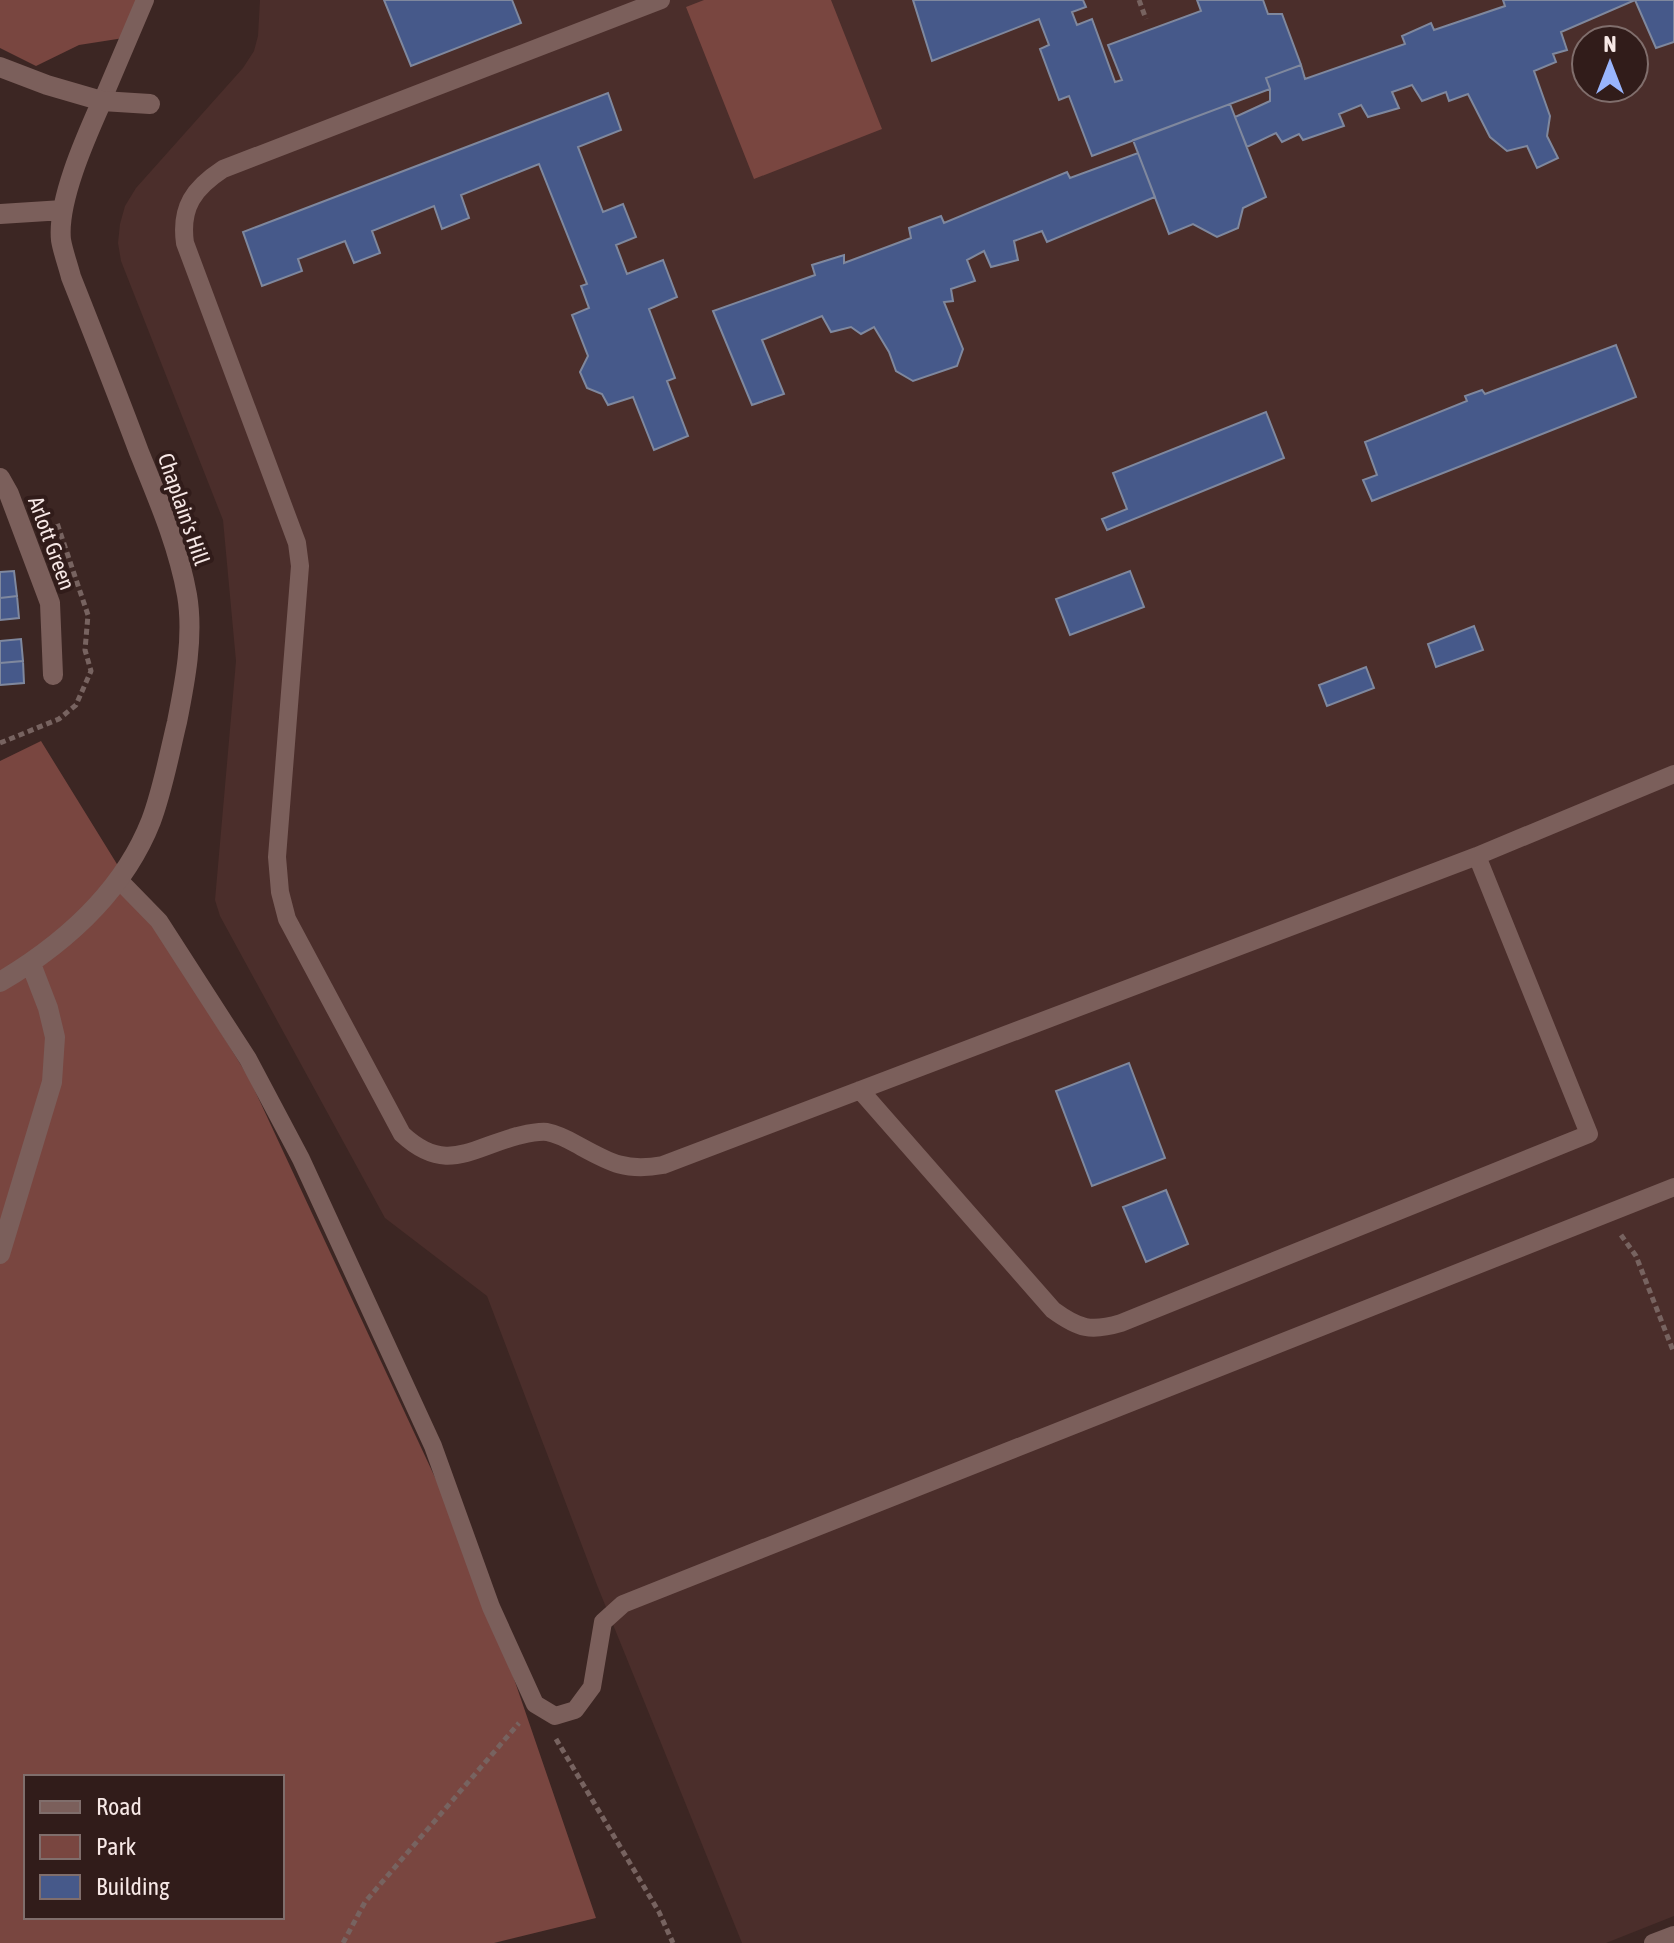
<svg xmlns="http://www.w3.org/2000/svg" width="1674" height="1943" viewBox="0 0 1674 1943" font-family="'Asap Condensed',sans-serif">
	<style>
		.built { fill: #4b2e2b; fill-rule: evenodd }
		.green { fill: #794640; fill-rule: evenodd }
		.building { fill: #46598a; stroke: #7f889e; stroke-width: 2 }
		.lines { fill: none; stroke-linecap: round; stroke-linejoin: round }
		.path { stroke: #776360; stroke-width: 5; stroke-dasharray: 6 4; stroke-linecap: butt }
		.service { stroke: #7b5f5b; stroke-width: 18 }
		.minor { stroke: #7b5f5b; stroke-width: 20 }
		.labels { text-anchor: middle; stroke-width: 8; stroke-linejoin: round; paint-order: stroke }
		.street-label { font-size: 22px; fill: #f7e8e6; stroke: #311c1a }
	</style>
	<rect width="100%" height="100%" fill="#3c2623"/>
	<path class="built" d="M260 0H1674V1916L1606 1943H742L597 1585 487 1296 385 1218 220 916 215 900 236 661 223 520 121 261 118 243 120 224 125 206 136 188 243 68 254 51 258 36ZM1586 40H1634V88H1586Z"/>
	<path class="green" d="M0 0H145L130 37 79 45 36 66 0 48Z
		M704 0H831L882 129 754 179 686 7Z
		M41 741 249 1078 473 1559 596 1918 494 1943H0V761ZM26 1777H282V1917H26Z"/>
	<path class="building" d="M384 0H512L521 23 411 66Z
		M913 0H1083L1086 7 1072 12 1077 25 1092 19 1115 82 1122 80 1108 45 1201 11 1197 0H1263L1268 14H1282L1301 65 1266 78 1270 89 1092 156 1069 96 1059 100 1040 49 1049 45 1039 19 932 61Z
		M1503 0H1674V42L1656 48 1635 0 1561 32 1567 50 1553 54 1556 62 1534 71 1550 116 1547 136 1558 158 1537 168 1527 146 1507 151 1490 137 1468 94 1449 101 1446 92 1422 101 1412 85 1392 92 1399 108 1368 117 1361 105 1339 114 1344 126 1303 140 1299 134 1282 142 1276 133 1247 147 1235 117 1270 101V89L1266 78 1301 65 1305 79 1405 44 1402 36 1431 23 1434 30 1505 6Z
		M608 93 621 130 578 147 603 212 623 204 636 237 616 245 627 274 663 260 677 297 649 309 675 378 667 381 688 436 654 450 633 397 608 405 602 394 587 388 580 372 588 356 572 315 589 308 581 286 587 284 539 164 461 195 469 218 442 229 434 206 372 231 380 253 354 263 345 241 298 259 302 271 262 286 243 232Z
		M1230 104 1266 197 1243 208 1238 228 1217 237 1193 224 1169 234 1133 140Z
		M1138 153 1155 197 1047 242 1042 231 1014 241 1018 260 991 267 984 251 967 260 975 281 951 289 953 301 944 302 963 349 957 366 913 381 896 371 889 352 874 327 861 334 851 327 831 332 822 316 762 340 784 394 752 405 713 311 815 275 812 265 844 255V263L911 238 909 228 941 216 944 223 1067 172 1070 178Z
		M1616 345 1636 397 1372 501 1363 480 1377 475 1365 442 1467 401 1465 396 1482 390 1485 394Z
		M1266 412 1284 458 1107 530 1102 519 1127 509 1113 473Z
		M14 571 17 596 0 598V572Z
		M1130 571 1144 607 1070 635 1056 599Z
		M17 596 19 618 0 620V598Z
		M1474 626 1483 650 1436 667 1428 644Z
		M21 639 23 661 0 663V641Z
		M23 661 24 683 0 685V663Z
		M1366 667 1374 688 1327 706 1319 685Z
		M1129 1063 1165 1158 1092 1186 1056 1091Z
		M1166 1190 1188 1244 1146 1262 1123 1207Z"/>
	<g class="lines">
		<path class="path" d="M1139 0 1146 19
			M0 743 59 719 76 705 91 671 85 650 88 615 57 523
			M1621 1235 1636 1256 1674 1353
			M556 1739 659 1912 673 1943
			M343 1943 365 1902 519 1723"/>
		<path class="service" d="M661 0 223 169C194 188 180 207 185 243L297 543 300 566 277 857 280 892 287 919 402 1134C445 1174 469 1149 517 1136 526 1134 537 1131 547 1132 557 1134 567 1139 576 1144 609 1162 624 1172 663 1165L1477 856 1589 1134 1121 1323C1091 1332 1079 1329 1053 1310L860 1090
			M102 101 145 0
			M1477 856 1674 774
			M118 879 159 921 248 1059 301 1159 433 1446 491 1607 535 1704 555 1716 575 1710 592 1687 603 1622 623 1604 1674 1187
			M1653 1943 1674 1935"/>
		<path class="minor" d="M0 67 47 85 102 101 150 104
			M0 214 63 210
			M0 478 9 494 50 603 53 675
			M0 982C64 944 123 892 151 821 163 789 169 755 177 722 185 682 194 636 187 595 178 545 158 499 139 452 117 393 94 335 71 277 68 265 63 252 61 240 57 201 86 137 102 101
			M0 1254 52 1082 55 1037 48 1008 31 964"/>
	</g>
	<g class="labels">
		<g class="street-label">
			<text transform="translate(184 509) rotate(71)" y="8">Chaplain's Hill</text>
			<text transform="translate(52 543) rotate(70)" y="8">Arlott Green</text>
		</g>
	</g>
	<rect x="24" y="1775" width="260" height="144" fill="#311c1a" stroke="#806e6c" stroke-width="2"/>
	<rect x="40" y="1801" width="40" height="12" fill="#7b5f5b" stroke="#806e6c" stroke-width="2"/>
	<text x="96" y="1815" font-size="24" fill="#f7e8e6">Road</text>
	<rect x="40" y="1835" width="40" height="24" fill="#794640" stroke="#806e6c" stroke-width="2"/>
	<text x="96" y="1855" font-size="24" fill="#f7e8e6">Park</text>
	<rect x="40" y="1875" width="40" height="24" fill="#46598a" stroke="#806e6c" stroke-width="2"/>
	<text x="96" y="1895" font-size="24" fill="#f7e8e6">Building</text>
	<g transform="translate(1610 64)"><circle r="38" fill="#311c1a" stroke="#806e6c" stroke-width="2"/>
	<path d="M0-6L14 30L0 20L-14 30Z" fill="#99b5fd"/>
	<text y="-12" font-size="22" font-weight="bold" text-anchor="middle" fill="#f7e8e6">N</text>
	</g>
</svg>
